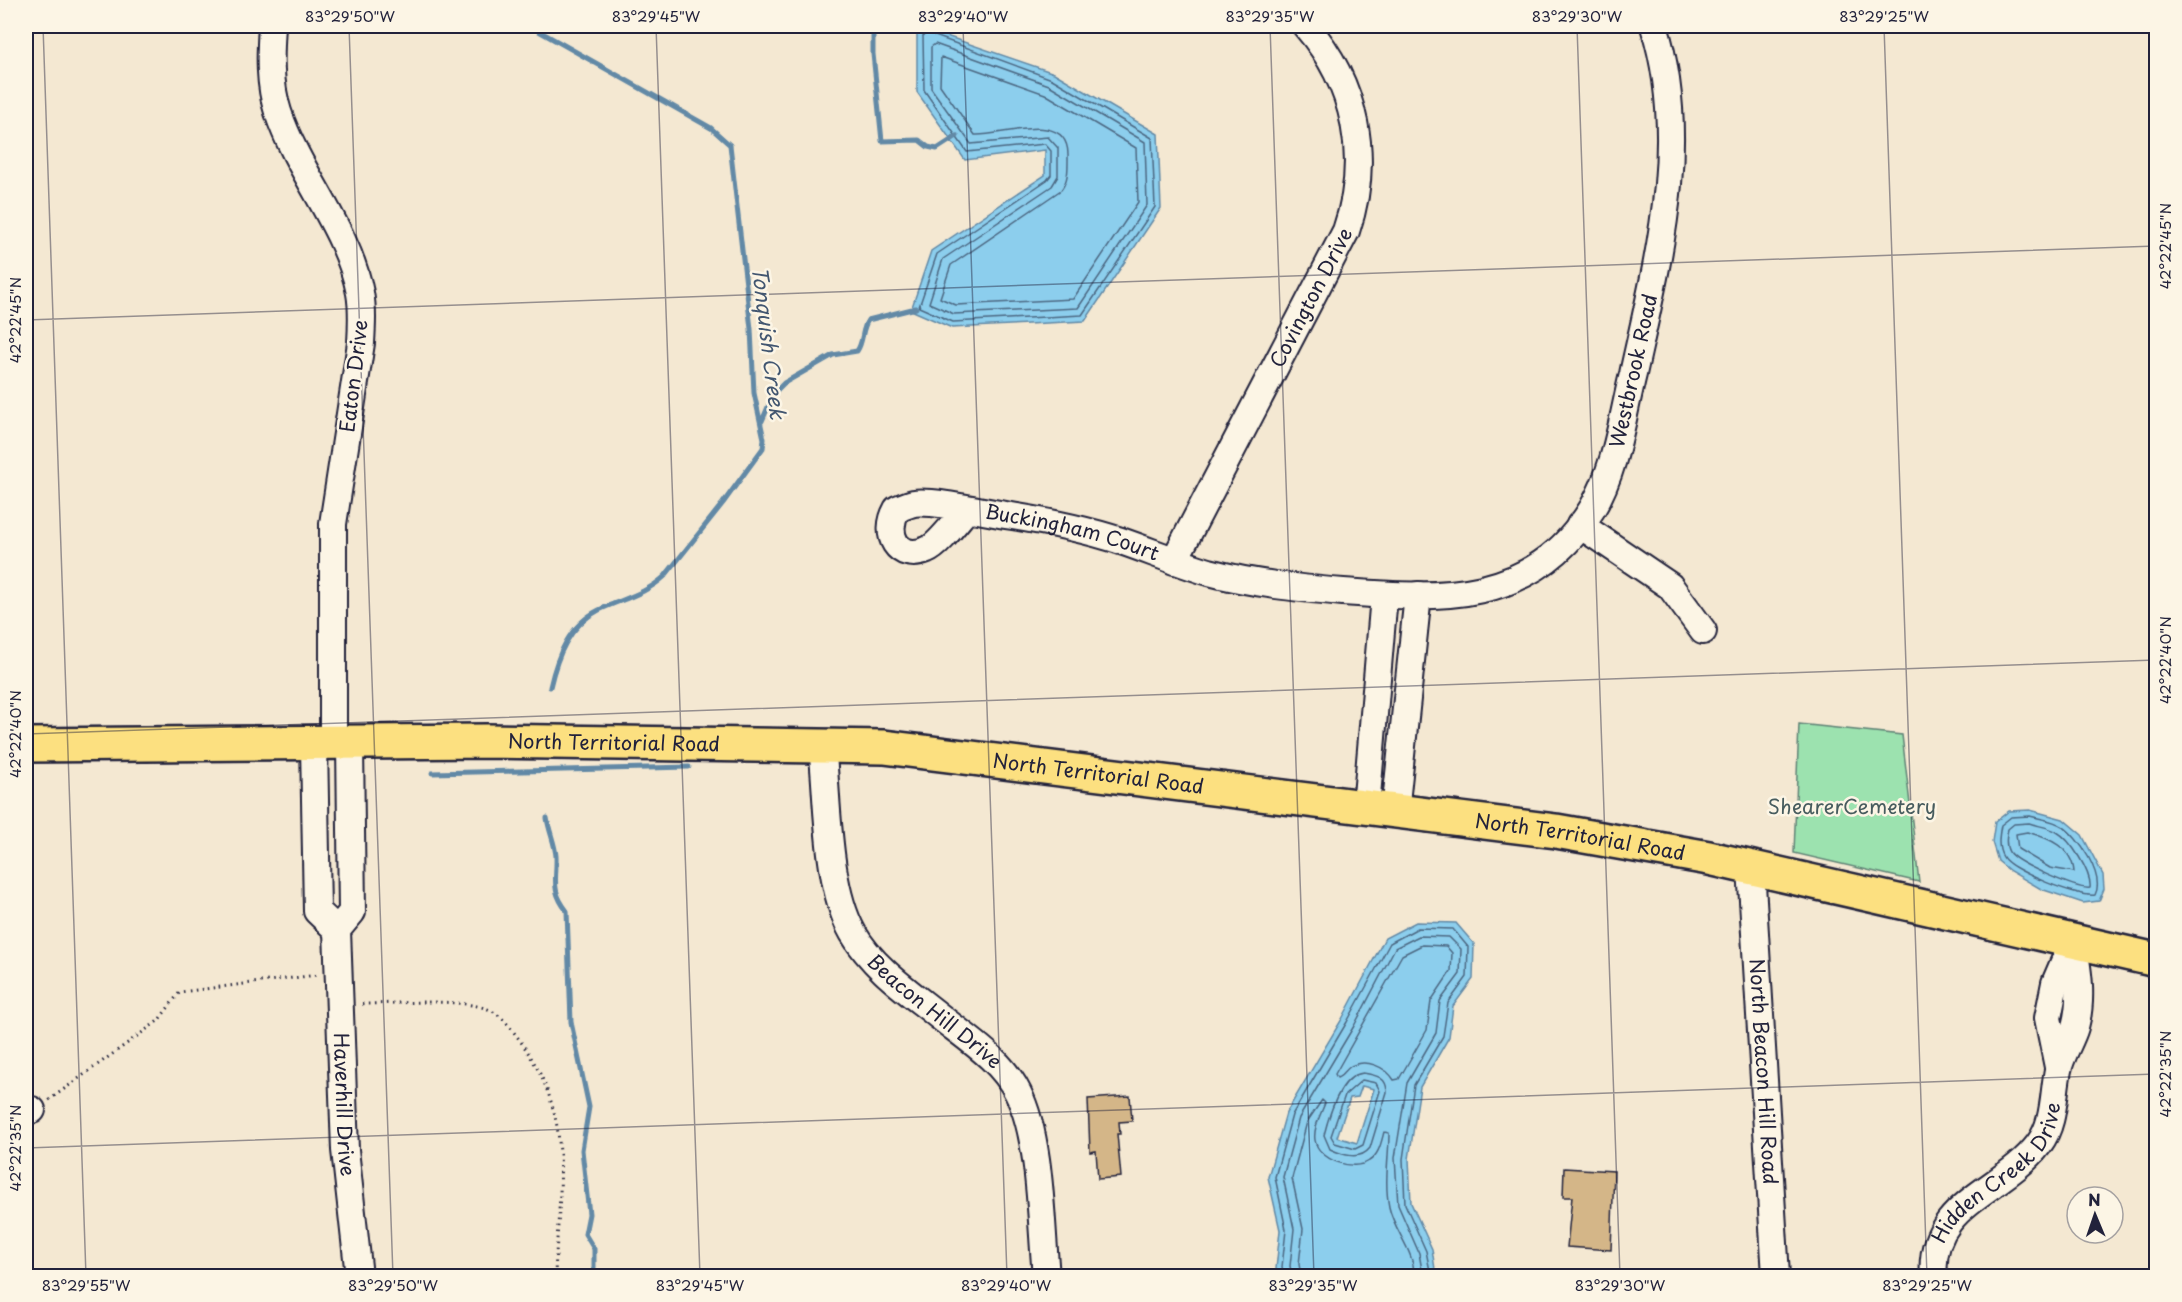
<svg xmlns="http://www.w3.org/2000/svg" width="2182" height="1302" viewBox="0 0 2182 1302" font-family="'Playpen Sans',sans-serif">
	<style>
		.green { fill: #9ce2af; stroke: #5f8275; stroke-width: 1.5 }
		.water { fill: #8cceed; stroke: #6289a6; stroke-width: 1.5; fill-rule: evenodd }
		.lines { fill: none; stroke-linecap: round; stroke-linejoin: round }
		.shore { stroke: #4c6782; stroke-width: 1.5 }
		.stream { stroke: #6289a6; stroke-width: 5 }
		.building { fill: #d4b688; stroke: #22223b; stroke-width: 1.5 }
		.minor-casing { stroke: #22223b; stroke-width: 30 }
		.major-casing { stroke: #22223b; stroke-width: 38 }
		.path { stroke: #22223b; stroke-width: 3; stroke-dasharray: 1.5 4.5; stroke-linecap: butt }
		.minor { stroke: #fcf5e5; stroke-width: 26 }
		.major { stroke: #fce080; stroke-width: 33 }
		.ticks { fill: none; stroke: #22223b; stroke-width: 1.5; stroke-opacity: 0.45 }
		.labels { text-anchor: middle; stroke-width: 5; stroke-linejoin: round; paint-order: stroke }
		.street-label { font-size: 20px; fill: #22223b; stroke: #fcf5e5 }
		.park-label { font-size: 20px; fill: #475c5e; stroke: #fcf5e5 }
		.water-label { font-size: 21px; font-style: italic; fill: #425670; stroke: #fcf5e5 }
		.neatline { fill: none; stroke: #22223b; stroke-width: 2 }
		.ticks-label { font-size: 15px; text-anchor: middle; fill: #22223b }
	</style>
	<rect width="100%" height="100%" fill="#f4e8d2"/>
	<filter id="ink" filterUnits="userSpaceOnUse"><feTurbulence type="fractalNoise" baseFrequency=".0167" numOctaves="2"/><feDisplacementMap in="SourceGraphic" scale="12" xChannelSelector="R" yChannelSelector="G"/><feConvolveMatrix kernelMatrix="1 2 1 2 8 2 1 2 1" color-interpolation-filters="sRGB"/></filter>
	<g filter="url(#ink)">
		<path class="green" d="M1799 724 1902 735 1919 882 1794 853Z"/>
		<path class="water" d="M917 26 1054 73 1158 134 1161 208 1085 321 952 328 911 310 931 251 1045 175V150L965 160 917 92Z
			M2030 810 2063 819 2082 835 2103 875 2104 889 2099 901 2083 903 2041 889 2010 871 1998 861 1992 842 1995 822 2009 811Z
			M1416 922 1456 923 1474 944 1473 979 1453 1006 1449 1037 1420 1087 1409 1159 1411 1203 1432 1249 1436 1276H1280L1276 1269 1280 1230 1268 1177 1286 1113 1342 1019 1385 938ZM1362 1086 1374 1089 1357 1143 1337 1137 1350 1098 1358 1097Z"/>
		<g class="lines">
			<path class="shore" d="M927 33 1052 79 1152 138 1155 207 1082 315 953 322 919 307 937 254 1047 180 1051 175V151L1045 144 967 152 924 90 923 36Z
				M935 44 1049 85 1145 142 1147 205 1078 308 954 314 929 303 943 259 1052 186 1058 176V148L1048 137 971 144 931 88V47Z
				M941 57 1045 94 1136 148 1138 202 1073 299 956 305 940 298 951 265 1061 190C1069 180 1068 167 1068 154 1067 109 1001 137 975 135L940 85Z
				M2030 816C2040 819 2054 820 2062 826 2079 837 2105 876 2095 895 2080 898 2011 871 2003 857 1997 847 1999 836 2001 825L2011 817Z
				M2029 823C2038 826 2049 827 2057 832 2070 839 2092 873 2090 888 2078 890 2016 863 2009 852 2005 845 2006 837 2008 829L2014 824Z
				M2027 832C2049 838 2072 847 2074 872L2050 868 2018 849 2016 834Z
				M1422 945 1446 946 1452 953 1451 971 1431 1001 1427 1030 1399 1079 1394 1080C1386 1067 1366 1058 1351 1066 1345 1070 1343 1076 1337 1078L1335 1074 1402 955Z
				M1363 1073C1376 1075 1387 1077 1387 1092L1370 1148C1360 1161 1343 1155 1330 1149L1324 1135C1329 1115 1340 1075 1363 1073Z
				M1362 1080 1376 1083 1380 1091 1363 1145 1355 1149 1335 1143 1331 1136 1345 1095Z
				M1285 1276 1282 1267 1286 1230 1275 1177 1292 1115 1347 1022 1390 943 1418 928 1453 929 1468 947 1467 977 1448 1003 1443 1036 1414 1085 1403 1159 1405 1204 1426 1251 1431 1276
				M1292 1276 1290 1266 1294 1229 1283 1177 1299 1118 1354 1026 1395 948 1419 936 1449 937 1461 949 1460 974 1440 1001 1436 1033 1407 1083 1395 1158 1398 1205 1419 1253 1423 1276
				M1301 1276 1299 1264 1303 1229 1292 1178 1307 1122 1322 1100 1325 1103C1321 1114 1313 1128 1315 1140 1318 1160 1353 1172 1369 1161 1379 1155 1381 1143 1384 1132L1389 1133C1389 1157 1384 1182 1389 1207 1394 1231 1415 1251 1414 1276"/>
			<path class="stream" d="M530 26 711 128 730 145 751 329 754 393 764 439 763 448 723 503 665 576C646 594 622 599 599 610 569 625 557 656 550 687
				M873 26V54L882 141 919 140 928 147 937 149 957 136
				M762 421 774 393 784 383 833 355 857 351C864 341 861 330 868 320L916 308
				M432 773 689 767
				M547 818C549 831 555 844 556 856 557 880 550 889 567 911L571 1022 589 1107 582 1150 589 1214 585 1234 594 1249V1276"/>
		</g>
		<path class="building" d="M1130 1096 1132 1121 1119 1122 1120 1134H1117L1121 1177 1098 1179 1096 1151 1090 1152 1088 1099Z
			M1564 1168 1614 1171 1611 1250 1567 1247 1572 1197H1563Z"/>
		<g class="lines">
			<g class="minor-casing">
				<g id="minor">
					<path d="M272 26C270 55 269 84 278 112 298 173 348 229 360 293 363 309 362 326 361 343L333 524V744"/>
					<path id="s1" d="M967 509C958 519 938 546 927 550 897 562 883 534 897 509 902 507 909 504 914 503 932 500 991 513 1012 516 1049 522 1085 529 1121 541 1150 551 1179 563 1209 572 1253 584 1298 588 1343 592 1440 599 1533 605 1592 509 1616 469 1622 419 1633 374 1658 260 1690 141 1654 26"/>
					<path d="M1580 525 1670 586 1703 631"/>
					<path id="s2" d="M1174 561 1346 231C1371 158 1356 84 1306 26"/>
					<path d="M314 744 317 911 337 930"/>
					<path id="s3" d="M350 744 352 912 337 930 345 1150 359 1276"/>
					<path id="s4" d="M822 745C828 800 826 885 853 933 872 966 905 989 934 1012 963 1036 1001 1058 1018 1093 1041 1138 1041 1224 1046 1276"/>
					<path d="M1366 808 1384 596"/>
					<path d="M1395 812 1418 595"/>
					<path id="s5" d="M1751 868 1776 1276"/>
					<path d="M2058 1067 2048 1018 2055 983 2073 941"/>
					<path d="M26 1111 32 1110"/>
					<path id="s6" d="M1934 1276C1927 1204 2004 1191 2039 1144 2055 1123 2053 1094 2058 1070 2061 1055 2071 1041 2075 1027 2083 998 2078 970 2073 941"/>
				</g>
			</g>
			<g class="major-casing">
				<g id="major">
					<path id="s7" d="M26 745 487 741 884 747 1556 831 1709 858 2156 960"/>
				</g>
			</g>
			<path class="path" d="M362 1004C398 1004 446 998 481 1007 500 1011 510 1027 521 1042 577 1121 558 1188 555 1276
				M49 1100 158 1021 180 992 317 975"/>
			<use href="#minor" class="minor"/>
			<use href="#major" class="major"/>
		</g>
	</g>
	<path class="ticks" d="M43 26 86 1276M349 26 393 1276M656 26 700 1276M963 26 1007 1276M1270 26 1314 1276M1577 26 1620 1276M1884 26 1927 1276M26 320 2156 246M26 734 2156 660M26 1148 2156 1074"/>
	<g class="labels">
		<g class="street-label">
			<text dy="7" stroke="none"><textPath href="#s2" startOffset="297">Covington Drive</textPath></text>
			<text dy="7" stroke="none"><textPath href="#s1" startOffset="1011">Westbrook Road</textPath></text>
			<text transform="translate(354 376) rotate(-83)" y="7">Eaton Drive</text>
			<text dy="7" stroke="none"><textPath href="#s1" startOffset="308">Buckingham Court</textPath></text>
			<text dy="7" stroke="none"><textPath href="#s7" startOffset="588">North Territorial Road</textPath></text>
			<text dy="7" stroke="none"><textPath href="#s7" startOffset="1074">North Territorial Road</textPath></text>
			<text dy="7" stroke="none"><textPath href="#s7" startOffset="1560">North Territorial Road</textPath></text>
			<text dy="7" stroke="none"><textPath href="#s4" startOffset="306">Beacon Hill Drive</textPath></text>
			<text dy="7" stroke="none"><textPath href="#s5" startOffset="204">North Beacon Hill Road</textPath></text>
			<text dy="7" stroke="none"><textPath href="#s3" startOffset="366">Haverhill Drive</textPath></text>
			<text dy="7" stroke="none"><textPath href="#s6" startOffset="128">Hidden Creek Drive</textPath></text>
		</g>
		<g class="park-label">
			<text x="1852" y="814">ShearerCemetery</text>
		</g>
		<g class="water-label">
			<text transform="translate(768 343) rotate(83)" y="7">Tonquish Creek</text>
		</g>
	</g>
	<rect width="2182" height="1302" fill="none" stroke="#fcf5e5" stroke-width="66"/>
	<g transform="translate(2095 1215) rotate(358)"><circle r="28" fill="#fcf5e5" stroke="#a5a1a1" stroke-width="1.5"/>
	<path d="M0-4.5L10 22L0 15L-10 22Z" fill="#22223b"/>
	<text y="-9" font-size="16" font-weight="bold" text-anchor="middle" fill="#22223b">N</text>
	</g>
	<rect x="33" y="33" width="2116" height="1236" class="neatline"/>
	<g class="ticks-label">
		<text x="350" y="22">83°29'50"W</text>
		<text x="656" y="22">83°29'45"W</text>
		<text x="963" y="22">83°29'40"W</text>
		<text x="1270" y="22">83°29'35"W</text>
		<text x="1577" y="22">83°29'30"W</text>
		<text x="1884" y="22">83°29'25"W</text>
		<text transform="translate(2166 246) rotate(-90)" y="5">42°22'45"N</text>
		<text transform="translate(16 320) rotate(-90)" y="5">42°22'45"N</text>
		<text transform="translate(2166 660) rotate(-90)" y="5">42°22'40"N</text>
		<text transform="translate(16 734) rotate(-90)" y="5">42°22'40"N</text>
		<text transform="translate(2166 1074) rotate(-90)" y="5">42°22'35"N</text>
		<text transform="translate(16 1148) rotate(-90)" y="5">42°22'35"N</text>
		<text x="86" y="1291">83°29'55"W</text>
		<text x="393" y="1291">83°29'50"W</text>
		<text x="700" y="1291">83°29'45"W</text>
		<text x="1006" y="1291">83°29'40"W</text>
		<text x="1313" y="1291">83°29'35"W</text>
		<text x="1620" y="1291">83°29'30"W</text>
		<text x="1927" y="1291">83°29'25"W</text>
	</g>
</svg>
